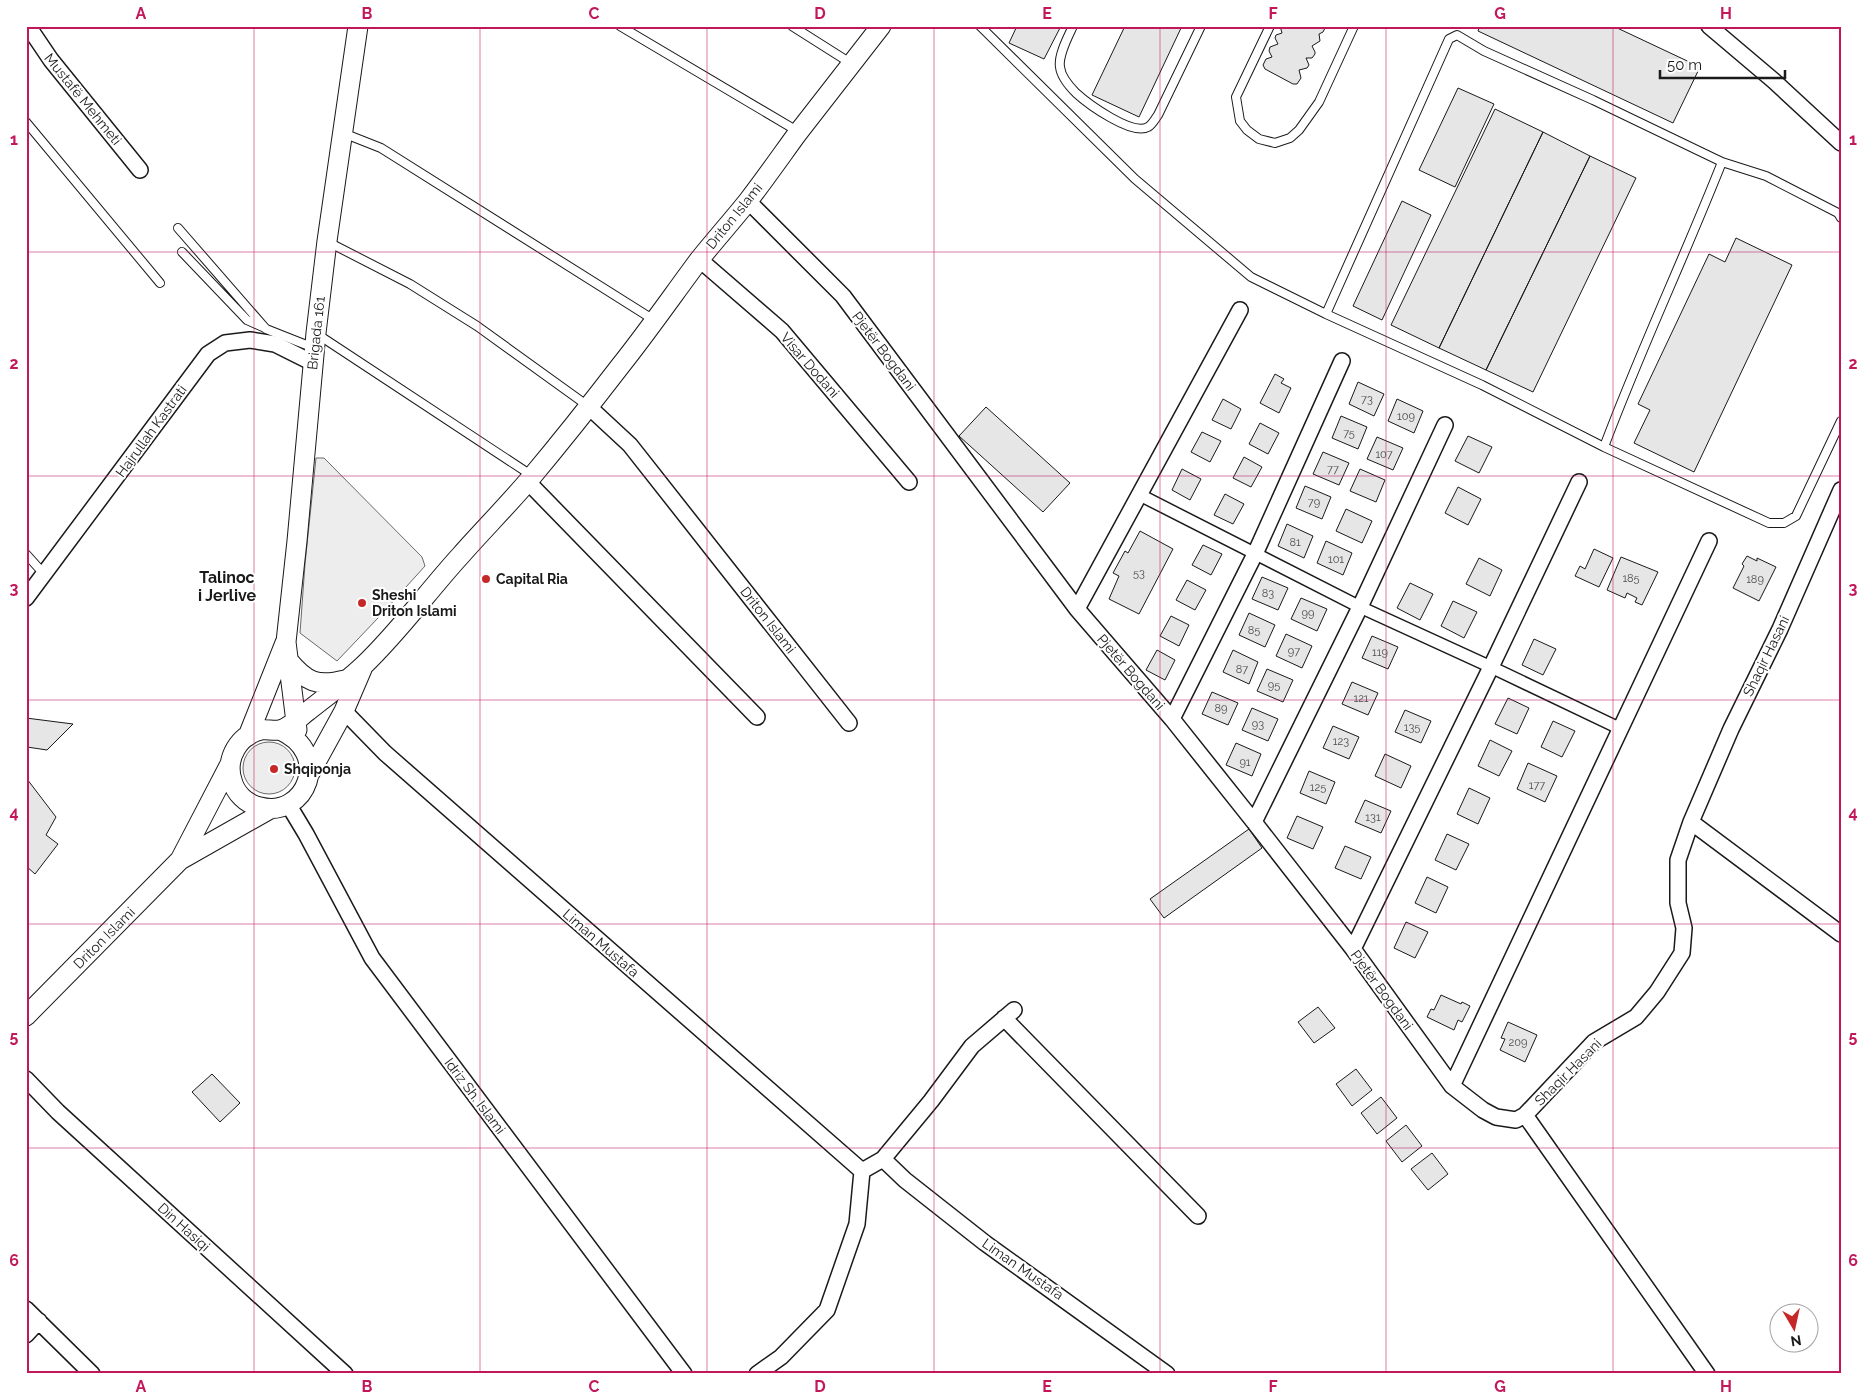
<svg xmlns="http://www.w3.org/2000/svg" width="1867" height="1400" viewBox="0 0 1867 1400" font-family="Raleway,sans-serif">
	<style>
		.built { fill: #ededed; stroke: #6a6a6a }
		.building { fill: #e6e6e6; stroke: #1a1a1a }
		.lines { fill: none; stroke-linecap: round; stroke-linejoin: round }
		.service-casing { stroke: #1a1a1a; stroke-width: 10 }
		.pedestrian-casing { stroke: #1a1a1a; stroke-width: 14 }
		.minor-casing { stroke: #1a1a1a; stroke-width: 18 }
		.tertiary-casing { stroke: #1a1a1a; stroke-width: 21 }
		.service { stroke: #fff; stroke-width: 8 }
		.pedestrian { stroke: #fff; stroke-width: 11 }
		.minor { stroke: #fff; stroke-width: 15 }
		.tertiary { stroke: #fff; stroke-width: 19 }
		.grid { fill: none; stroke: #c2185b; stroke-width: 1; stroke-opacity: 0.55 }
		.poi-dot { fill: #c62828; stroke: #fff; stroke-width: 2 }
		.labels { text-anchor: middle; stroke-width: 4; stroke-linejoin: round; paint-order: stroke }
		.number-label { font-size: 11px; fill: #4d4d4d }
		.street-label { font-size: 14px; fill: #1a1a1a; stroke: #fff }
		.poi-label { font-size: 14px; font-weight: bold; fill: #1a1a1a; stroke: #fff; text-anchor: start }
		.quarter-label { font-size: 16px; font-weight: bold; fill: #1a1a1a; stroke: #fff }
		.neatline { fill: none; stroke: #c2185b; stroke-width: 2 }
		.grid-label { font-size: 16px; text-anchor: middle; font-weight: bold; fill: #c2185b }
	</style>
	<rect width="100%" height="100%" fill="#fff"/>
	<path class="built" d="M316 458H324L422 557 425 566 378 618 337 661 300 633 305 564Z
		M243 768a26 26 0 1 1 52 0a26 26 0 1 1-52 0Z"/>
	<path class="building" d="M1017 26H1061L1044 59 1009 43Z
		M1125 26H1182L1139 117 1092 95Z
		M1280 26H1326L1323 32 1319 34 1320 41 1312 46 1315 52V54L1312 58H1306L1309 65 1307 68 1299 70 1301 78 1297 84H1293L1265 69 1263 65 1266 59 1272 57 1269 51 1270 47 1278 44 1275 38 1276 35 1282 33Z
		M1480 26H1613L1700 67 1673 123 1478 31Z
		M1458 88 1494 104 1455 187 1419 170Z
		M1495 109 1543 132 1439 348 1391 325Z
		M1543 132 1590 156 1486 370 1439 348Z
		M1590 156 1636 178 1533 392 1486 370Z
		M1402 201 1431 215 1382 320 1353 306Z
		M1736 238 1792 265 1694 472 1634 443 1650 410 1638 404 1709 254 1725 262Z
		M1275 374 1284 379 1281 383 1291 388 1279 413 1260 403Z
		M1358 382 1384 394 1374 416 1349 404Z
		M1223 399 1241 409 1231 429 1212 420Z
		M1397 399 1423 411 1414 433 1388 421Z
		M986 407 1070 483 1043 512 959 436Z
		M1341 416 1367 427 1358 449 1332 438Z
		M1260 423 1279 433 1268 454 1249 444Z
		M1202 432 1221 441 1210 462 1191 452Z
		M1468 436 1492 447 1479 473 1455 461Z
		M1377 437 1403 448 1393 470 1367 459Z
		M1323 452 1349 463 1339 485 1313 474Z
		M1244 457 1262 467 1251 487 1233 478Z
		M1182 469 1201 479 1190 500 1172 490Z
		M1360 469 1385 480 1376 502 1350 491Z
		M1305 486 1331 497 1322 519 1296 508Z
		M1458 487 1481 499 1468 525 1445 513Z
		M1225 494 1244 504 1233 524 1214 515Z
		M1346 509 1372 521 1362 543 1336 531Z
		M1287 524 1313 536 1304 558 1278 546Z
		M1140 531 1173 549 1139 614 1109 599 1119 576 1113 573 1125 551 1128 553Z
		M1326 541 1352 553 1343 575 1317 563Z
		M1203 545 1222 554 1211 575 1192 565Z
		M1594 549 1613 558 1599 587 1575 576 1580 566 1585 569Z
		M1747 556 1757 561V558L1776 567 1759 601 1733 588 1744 566 1742 564Z
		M1621 557 1658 572 1642 605 1635 602 1637 598 1627 593 1625 598 1607 590Z
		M1479 558 1502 570 1490 596 1466 584Z
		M1262 577 1288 588 1278 610 1252 599Z
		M1187 580 1206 590 1195 610 1176 600Z
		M1410 583 1433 594 1420 620 1397 608Z
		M1301 598 1327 609 1317 631 1291 619Z
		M1453 601 1477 612 1464 638 1441 626Z
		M1249 613 1275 625 1265 647 1239 635Z
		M1171 616 1189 625 1179 646 1160 636Z
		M1286 634 1312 646 1302 668 1276 656Z
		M1372 636 1398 647 1388 669 1362 658Z
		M1534 639 1556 649 1543 675 1522 665Z
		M1157 650 1175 660 1165 680 1146 670Z
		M1233 650 1258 662 1249 684 1223 672Z
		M1267 669 1293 680 1283 702 1257 691Z
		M1352 682 1378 693 1368 715 1342 704Z
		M1212 692 1238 703 1228 725 1202 714Z
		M1508 698 1529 708 1517 734 1495 724Z
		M1252 708 1278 719 1268 741 1242 730Z
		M1405 710 1431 721 1421 743 1395 732Z
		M26 718 73 724 47 750 27 747V779L56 817 46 835 58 844 35 874 26 866Z
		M1553 721 1575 731 1562 757 1541 747Z
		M1333 726 1359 737 1349 759 1323 748Z
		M1490 740 1512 751 1499 776 1478 766Z
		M1236 743 1261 754 1252 776 1226 765Z
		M1385 754 1411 766 1401 788 1375 776Z
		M1528 763 1557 776 1545 802 1517 789Z
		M1309 771 1335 782 1326 804 1300 793Z
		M1469 788 1490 798 1478 824 1457 814Z
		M1365 800 1391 811 1381 833 1355 822Z
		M1297 816 1323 827 1313 849 1287 838Z
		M1249 829 1262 848 1164 918 1150 899Z
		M1447 834 1469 844 1456 870 1435 860Z
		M1345 846 1371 857 1361 879 1335 868Z
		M1427 877 1448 887 1436 913 1415 903Z
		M1406 922 1428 932 1415 958 1394 948Z
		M1441 995 1461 1004 1462 1002 1470 1006 1462 1022 1458 1020 1454 1030 1427 1017 1431 1009 1434 1010Z
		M1318 1007 1335 1028 1314 1043 1298 1022Z
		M1508 1022 1537 1035 1525 1062 1500 1050 1505 1039 1501 1038Z
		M1356 1069 1372 1090 1352 1106 1336 1084Z
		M212 1074 240 1103 220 1122 192 1092Z
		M1381 1097 1397 1118 1377 1134 1361 1113Z
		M1406 1125 1422 1146 1402 1162 1386 1141Z
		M1432 1153 1448 1174 1428 1190 1411 1169Z"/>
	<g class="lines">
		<g class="service-casing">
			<path id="service" d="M620 26 799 132
				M792 26 852 64
				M980 26 1135 179 1251 277 1326 314 1482 385 1604 447 1769 523H1784L1796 516 1841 421
				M1073 26C1068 37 1058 55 1060 67 1061 76 1070 87 1076 93 1088 104 1132 136 1148 127 1152 125 1155 119 1158 115L1201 26
				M1270 26 1236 97 1240 121 1247 130 1259 139 1275 143 1290 138 1299 130 1319 102 1354 26
				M26 122 160 283
				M343 133 381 148 654 320
				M178 228 266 329 314 348
				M328 242 410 284 477 326 588 406
				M182 252 247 320 265 328
				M1326 314 1449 39 1457 35 1484 51 1593 100 1722 162 1766 176 1838 213 1841 218
				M317 334 531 475
				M1604 447C1640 351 1684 258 1722 162
				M26 554 44 574"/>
		</g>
		<g class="pedestrian-casing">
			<path id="pedestrian" d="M1140 495 1360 607 1491 667 1621 729"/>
		</g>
		<g class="minor-casing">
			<path id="minor" d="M28 26 51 60 140 170
				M1709 26 1774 81 1841 143
				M748 201 843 296 1077 609 1172 719 1254 822 1353 949 1452 1086 1483 1110 1496 1117 1516 1120 1525 1115 1594 1042 1636 1017 1657 992 1682 953 1684 928 1678 903V860L1691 822 1731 729 1780 629 1841 490
				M700 260 782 331 909 482
				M588 406 630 445 849 723
				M528 482 757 717
				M26 598 208 354 225 343 250 340 275 344 313 363
				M1077 609 1240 310
				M344 711 385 753 862 1171 857 1224 827 1310 781 1357 757 1374
				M1172 719 1255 554 1342 361
				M288 804 306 834 372 958 684 1374
				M1254 822 1360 607 1445 425
				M1691 822 1841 934
				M1353 949 1491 667 1579 482
				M1004 1018 1198 1216
				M26 1079 58 1112 345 1374
				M1452 1086 1709 541
				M1525 1115 1707 1374
				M883 1159 905 1180 985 1243 1167 1374
				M862 1171 883 1159 931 1101 972 1046 1014 1010
				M26 1309 92 1374
				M26 1335 39 1321"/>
		</g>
		<g class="tertiary-casing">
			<path id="tertiary" d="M288 660C306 682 317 687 345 680
				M280 730C333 753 306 819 260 807 246 804 235 793 232 780 225 758 239 735 261 730 267 729 273 731 279 730 288 729 300 717 308 711 327 696 346 682 363 666 399 632 428 591 461 555 483 530 507 506 529 480 560 443 591 404 621 365 648 331 673 295 699 260 715 240 732 221 748 201 765 179 781 156 797 134 825 98 853 62 881 26
				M297 730 286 642 297 541 316 333 327 241 358 26
				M248 736 285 643
				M310 773 344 711 362 669
				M180 860 230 764
				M26 1016 180 860 270 809"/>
		</g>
		<use href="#service" class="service"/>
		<use href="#pedestrian" class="pedestrian"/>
		<use href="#minor" class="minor"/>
		<use href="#tertiary" class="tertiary"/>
	</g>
	<path class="grid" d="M254 26V1374M480 26V1374M707 26V1374M934 26V1374M1160 26V1374M1386 26V1374M1613 26V1374M26 252H1841M26 476H1841M26 700H1841M26 924H1841M26 1148H1841"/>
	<g class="poi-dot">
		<circle cx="486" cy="579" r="5"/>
		<circle cx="362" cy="603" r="5"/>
		<circle cx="274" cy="769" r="5"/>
	</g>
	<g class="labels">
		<g class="number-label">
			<text x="1367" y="403">73</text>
			<text x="1406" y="420">109</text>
			<text x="1349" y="437">75</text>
			<text x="1384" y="458">107</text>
			<text x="1333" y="473">77</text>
			<text x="1314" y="506">79</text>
			<text x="1295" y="546">81</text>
			<text x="1336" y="563">101</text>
			<text x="1139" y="577">53</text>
			<text x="1631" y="582">185</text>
			<text x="1755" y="583">189</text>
			<text x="1268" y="597">83</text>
			<text x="1308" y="617">99</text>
			<text x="1254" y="634">85</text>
			<text x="1294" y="655">97</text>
			<text x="1380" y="656">119</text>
			<text x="1242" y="673">87</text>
			<text x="1274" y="689">95</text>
			<text x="1361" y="702">121</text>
			<text x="1221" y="712">89</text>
			<text x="1258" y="728">93</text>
			<text x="1412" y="731">135</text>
			<text x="1341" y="745">123</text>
			<text x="1245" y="766">91</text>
			<text x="1537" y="789">177</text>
			<text x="1318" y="791">125</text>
			<text x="1373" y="821">131</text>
			<text x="1518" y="1046">209</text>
		</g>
		<g class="street-label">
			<text transform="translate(83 99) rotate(51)" y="5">Mustafë Mehmeti</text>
			<text transform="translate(734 216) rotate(-51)" y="5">Driton Islami</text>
			<text transform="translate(316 333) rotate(-84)" y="5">Brigada 161</text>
			<text transform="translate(884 351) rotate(53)" y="5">Pjetër Bogdani</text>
			<text transform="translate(810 365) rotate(49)" y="5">Visar Dodani</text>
			<text transform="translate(151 431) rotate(-54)" y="5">Hajrullah Kastrati</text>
			<text transform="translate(768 620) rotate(52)" y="5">Driton Islami</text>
			<text transform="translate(1766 656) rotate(-64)" y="5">Shaqir Hasani</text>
			<text transform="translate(1131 672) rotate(49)" y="5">Pjetër Bogdani</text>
			<text transform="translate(104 938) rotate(-45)" y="5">Driton Islami</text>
			<text transform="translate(601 943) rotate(41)" y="5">Liman Mustafa</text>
			<text transform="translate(1382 990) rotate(54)" y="5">Pjetër Bogdani</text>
			<text transform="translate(1568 1072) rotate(-45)" y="5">Shaqir Hasani</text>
			<text transform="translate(475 1096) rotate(53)" y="5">Idriz Sh. Islami</text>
			<text transform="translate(184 1227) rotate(42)" y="5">Din Hasiqi</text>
			<text transform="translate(1023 1269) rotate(35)" y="5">Liman Mustafa</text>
		</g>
		<g class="poi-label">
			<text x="496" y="584">Capital Ria</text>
			<text x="372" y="600">Sheshi<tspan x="372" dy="16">Driton Islami</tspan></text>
			<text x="284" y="774">Shqiponja</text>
		</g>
		<g class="quarter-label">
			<text x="227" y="583">Talinoc<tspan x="227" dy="18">i Jerlive</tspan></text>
		</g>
	</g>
	<rect width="1867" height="1400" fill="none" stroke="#ffffff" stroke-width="55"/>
	<g transform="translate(1794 1328) rotate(171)"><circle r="24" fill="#ffffff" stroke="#a3a3a3"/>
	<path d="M0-4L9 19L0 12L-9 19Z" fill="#c62828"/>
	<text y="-8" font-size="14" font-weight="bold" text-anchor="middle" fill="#1a1a1a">N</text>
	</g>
	<path d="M1660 70v8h125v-8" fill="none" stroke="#1a1a1a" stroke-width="2.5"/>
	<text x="1667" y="70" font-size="15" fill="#1a1a1a" stroke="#ffffff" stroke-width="4" paint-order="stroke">50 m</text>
	<rect x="28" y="28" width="1812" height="1344" class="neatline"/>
	<g class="grid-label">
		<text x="141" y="19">A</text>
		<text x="367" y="19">B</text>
		<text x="594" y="19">C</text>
		<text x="820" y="19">D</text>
		<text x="1047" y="19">E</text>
		<text x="1273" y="19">F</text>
		<text x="1500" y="19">G</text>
		<text x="1726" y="19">H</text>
		<text x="14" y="145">1</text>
		<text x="1853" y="145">1</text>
		<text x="14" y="369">2</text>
		<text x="1853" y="369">2</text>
		<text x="14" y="594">3</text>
		<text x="1853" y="594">3</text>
		<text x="14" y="818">4</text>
		<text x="1853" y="818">4</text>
		<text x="14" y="1042">5</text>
		<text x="1853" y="1042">5</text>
		<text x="14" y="1266">6</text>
		<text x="1853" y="1266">6</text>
		<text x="141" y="1392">A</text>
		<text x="367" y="1392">B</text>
		<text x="594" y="1392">C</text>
		<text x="820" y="1392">D</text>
		<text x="1047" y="1392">E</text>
		<text x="1273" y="1392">F</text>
		<text x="1500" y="1392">G</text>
		<text x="1726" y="1392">H</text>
	</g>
</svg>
